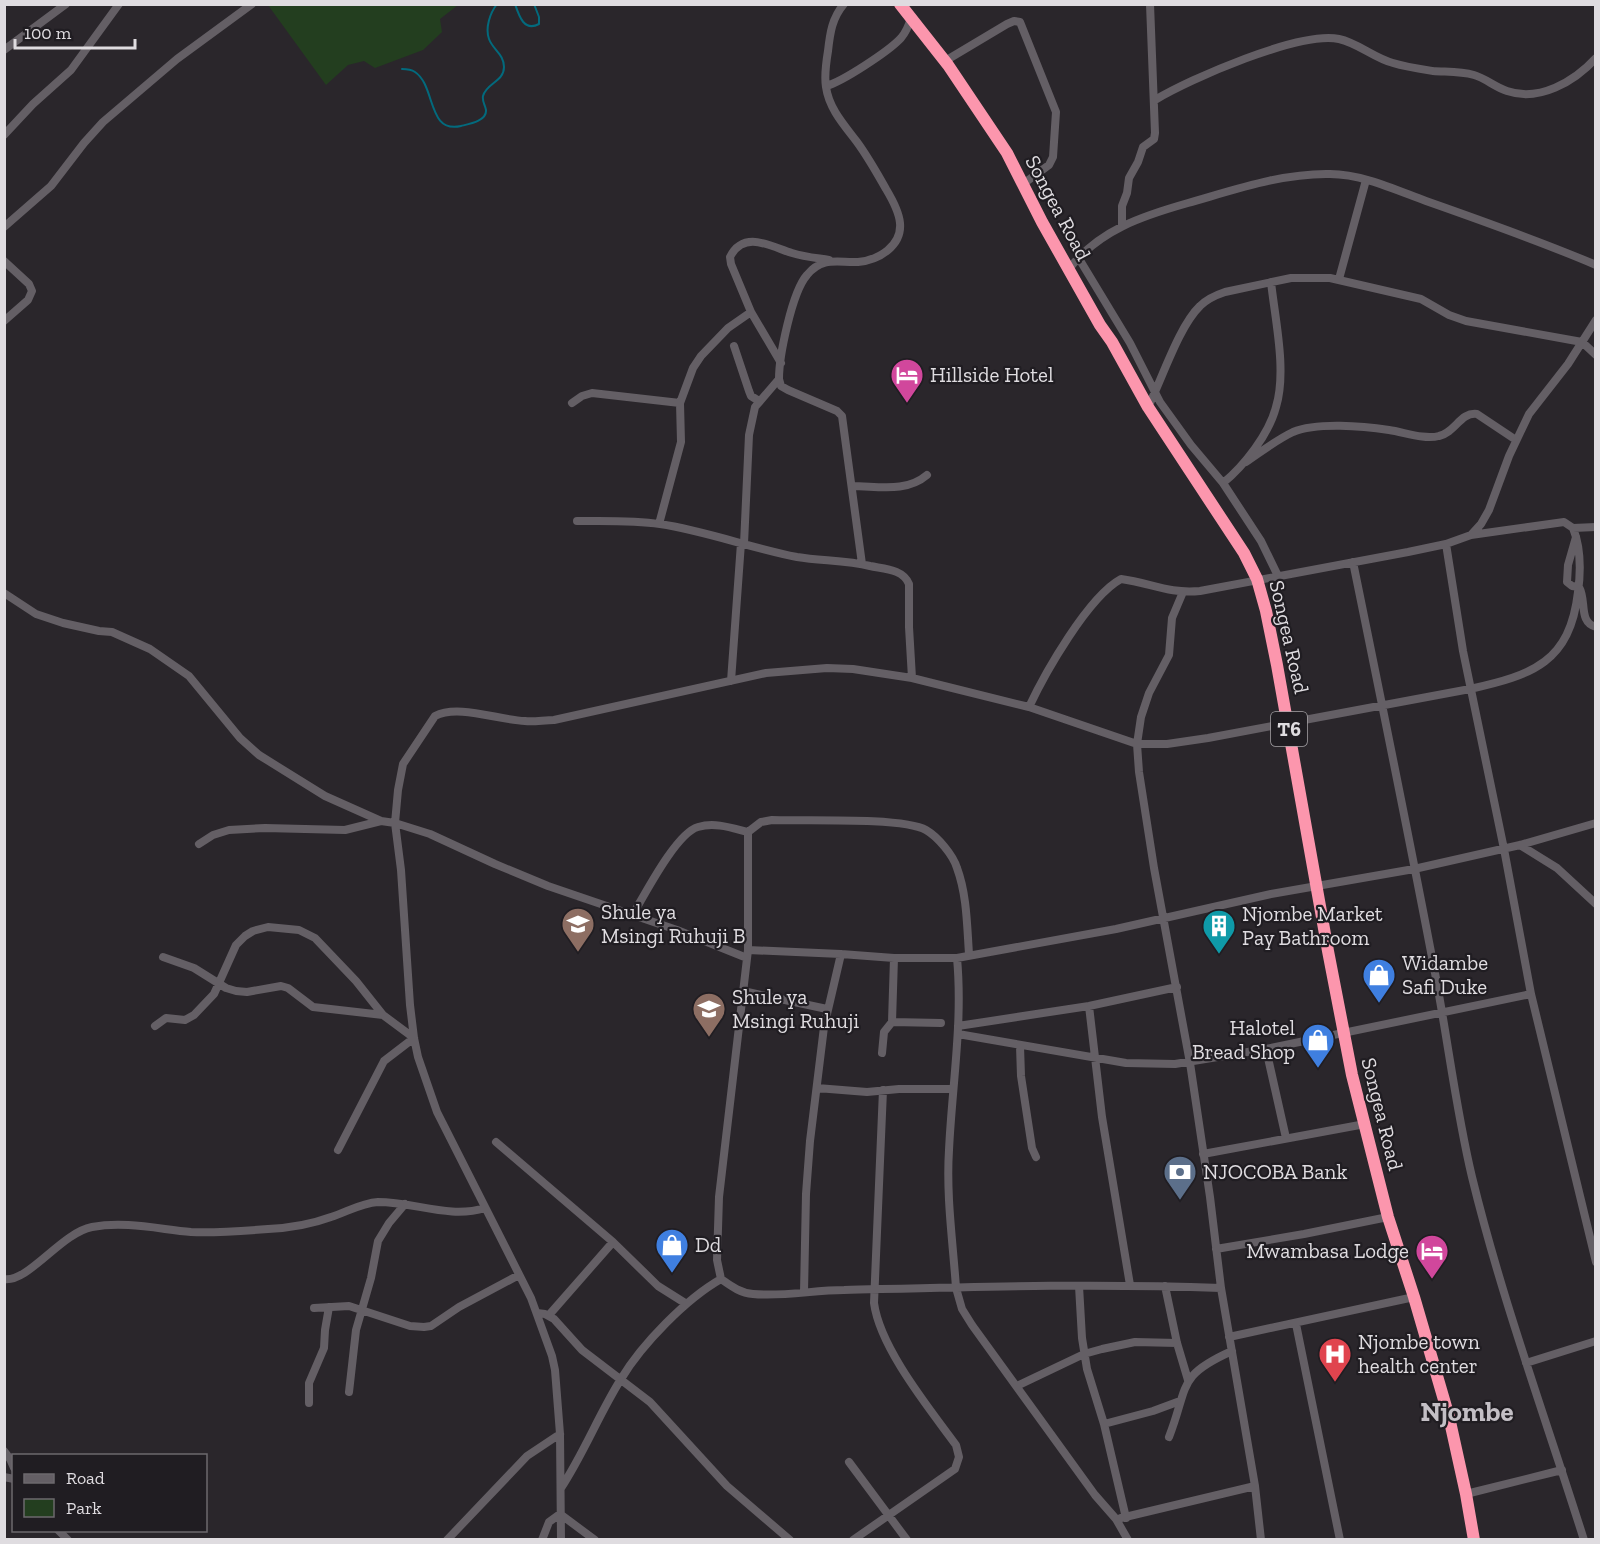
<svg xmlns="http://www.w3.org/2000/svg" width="1600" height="1544" viewBox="0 0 1600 1544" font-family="'Zilla Slab',serif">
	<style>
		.green { fill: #233e1f }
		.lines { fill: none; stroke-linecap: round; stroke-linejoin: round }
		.stream { stroke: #036a7d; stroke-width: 2 }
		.minor { stroke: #645f65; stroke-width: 8 }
		.highway { stroke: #fc96ad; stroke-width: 12 }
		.labels { text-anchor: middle; stroke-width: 4.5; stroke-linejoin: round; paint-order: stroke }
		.shield { fill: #201d22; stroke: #a6a3a7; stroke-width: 1.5 }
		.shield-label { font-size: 20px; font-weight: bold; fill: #dfdce0 }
		.street-label { font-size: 21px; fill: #dfdce0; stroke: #201d22 }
		.poi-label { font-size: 21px; fill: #dfdce0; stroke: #201d22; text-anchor: start }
		.district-label { font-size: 27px; font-weight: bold; fill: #c3bfc5; stroke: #201d22 }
	</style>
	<rect width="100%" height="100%" fill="#2a262b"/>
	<path class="green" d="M268 5H458L440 19 442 32 423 50 375 68 364 61 348 65 326 85Z"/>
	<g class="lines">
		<path class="stream" d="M515 4C519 16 524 32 539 24V17L534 4
			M402 69C406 69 412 70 415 72 436 86 427 134 461 126 469 124 487 121 486 110 485 104 482 102 483 96 486 83 504 82 504 67 504 54 493 50 489 39 485 28 490 13 497 4"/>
		<path class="minor" d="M844 4C832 18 830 33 828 51 826 63 824 75 826 87 829 109 845 126 857 142 868 157 877 173 886 189 892 199 899 211 900 223 902 246 879 260 858 262 838 263 823 256 807 275 792 292 779 356 779 379L781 386 788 390 837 411 842 416 862 564
			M4 50 66 4
			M945 61 1007 24 1014 21 1020 22 1056 112 1053 157 1049 165 1023 184
			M826 86C842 82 889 51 901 38 906 32 909 25 911 18
			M1155 100C1190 79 1299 31 1339 39 1358 43 1374 58 1393 63 1406 67 1420 69 1433 71 1447 72 1460 71 1474 75 1485 78 1495 87 1507 91 1539 102 1574 82 1596 58
			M4 135 33 104 71 70 119 4
			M1122 225V206L1127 193 1129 178 1138 162 1143 147 1154 139 1155 133 1150 4
			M4 227 51 186 84 143 103 122 177 59 252 4
			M1078 257 1130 343 1160 402 1191 445 1223 483 1261 541 1278 576
			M4 261 29 284 32 291 28 300 4 321
			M1068 270C1099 230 1142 216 1188 203 1234 190 1282 173 1330 174 1362 174 1396 190 1426 201 1483 221 1540 241 1596 265
			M1339 279 1366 180
			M734 346 749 391 751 396 759 401
			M781 363 751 312 731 264 730 257C744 229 772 247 792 253 805 257 817 258 829 260
			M572 403 582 396 592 393 680 403
			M1148 407C1162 379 1179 326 1200 306 1207 299 1216 295 1225 292L1291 278H1330L1421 299 1449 315 1466 321 1582 342 1596 355
			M1246 462C1261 452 1276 440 1293 432 1317 422 1363 426 1389 430 1404 432 1424 440 1439 436 1456 432 1460 412 1477 414L1516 440
			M1223 483C1244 466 1269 434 1276 407 1287 371 1275 319 1271 282
			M852 486C878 486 906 493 927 475
			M577 521C605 521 633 520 660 524 706 531 751 548 797 557 821 561 846 560 870 566 884 569 903 569 909 584V627L912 678
			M659 524 681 442 680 403 693 368 701 356 728 328 751 312
			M1573 528 1596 527
			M1576 537 1568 565 1567 582 1572 586 1579 587C1587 601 1578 622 1596 627
			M744 544 749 435 755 407 779 379
			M1446 544 1463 651 1504 849 1531 994 1596 1262
			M1353 562C1381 699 1409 836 1435 973 1448 1041 1456 1110 1472 1177 1502 1300 1546 1419 1584 1540
			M1183 592 1172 618 1169 655 1149 693 1141 717 1137 744 1139 772 1154 868 1190 1063 1210 1197 1221 1288 1255 1486 1261 1540
			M4 593 36 614 63 623 99 631 112 632 150 649 189 676 240 738 259 755 325 796 381 821 395 823 430 834 495 864 548 886 677 930 747 958
			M731 681 741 543
			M1029 707C1045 673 1088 597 1121 579 1151 583 1168 594 1200 591L1408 552 1446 544 1471 535 1481 524 1489 510 1509 456 1529 414 1568 364 1596 320
			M199 844 213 835 229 830 265 828 345 830 381 821
			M1520 845 1557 868 1596 904
			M632 916C644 896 676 833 698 827 715 822 732 828 748 832
			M748 950 841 954 894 958H957L1116 929 1271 894 1414 869 1520 845 1596 823
			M969 954C967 926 967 895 957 868 953 855 938 837 926 830 904 817 802 821 772 820L761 822 748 832V950L719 1197 717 1260 721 1279C731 1286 740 1293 753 1294 783 1297 814 1290 844 1290 969 1287 1095 1283 1221 1288
			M163 957 194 968 226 988 236 991 247 992 281 986 288 988 313 1007 383 1015 414 1038 384 1061 338 1150
			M957 958C963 1022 952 1086 949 1150 946 1196 953 1243 956 1288L962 1309 972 1325 1095 1495 1116 1519 1128 1540
			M743 991 827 1009
			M1089 1006 1102 1117 1130 1285
			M892 1022 941 1023
			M155 1026 166 1018 185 1020 194 1015 214 994 236 945 245 936 253 931 268 927 299 930 315 938 356 981 383 1015
			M958 1026 1089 1006 1177 987
			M958 1034 1126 1063 1175 1064 1266 1049 1531 994
			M1020 1046 1021 1076 1032 1148 1036 1157
			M1266 1049 1286 1138
			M882 1053 884 1032 892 1022 894 958
			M817 1088 867 1092 899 1089H953
			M496 1142 613 1242 658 1286 685 1303
			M1203 1154 1365 1124
			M1216 1249 1304 1234 1388 1217
			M4 1279C28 1283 61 1233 92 1227 125 1221 158 1229 191 1232 216 1233 243 1231 268 1229 288 1228 312 1224 331 1217 347 1212 361 1203 378 1202 415 1202 449 1219 485 1208
			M1079 1286 1082 1338 1087 1369 1104 1424 1126 1518
			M1165 1286 1177 1343 1188 1380
			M804 1292 806 1194 810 1141 824 1027 841 954
			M314 1308 349 1306 410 1326 424 1327 431 1326 459 1307 519 1275
			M537 1313 545 1314 554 1319 582 1350 650 1402 727 1486 790 1540
			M549 1315 613 1242
			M1296 1324 1340 1540
			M1229 1337 1414 1297
			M1526 1363 1596 1341
			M1017 1386 1084 1354 1102 1349 1135 1342 1177 1343
			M349 1392 356 1330 371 1278 378 1241 389 1223 405 1204
			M309 1403V1383L324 1348 325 1330 329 1307
			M1104 1424 1153 1411 1180 1401
			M1169 1437C1189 1386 1176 1376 1232 1351
			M4 1451 10 1459 14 1468
			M849 1462 907 1540
			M4 1477 14 1479
			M561 1488C584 1453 599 1414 621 1379 642 1344 686 1299 721 1279
			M1466 1494 1562 1470
			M1121 1518 1255 1486
			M58 1530 68 1540
			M447 1540 527 1456 560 1434
			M542 1540 549 1522 560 1514 595 1540
			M561 1540 560 1434 555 1370 552 1356 531 1298 437 1112 418 1057 414 1038 410 1005 401 870 395 823 398 790 403 764 435 716C458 704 498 720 525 721 534 722 544 720 554 720L766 673 827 668 853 669 912 678 1029 707 1137 744H1167L1208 738 1470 689C1533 675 1570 662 1578 592 1581 570 1581 548 1573 528L1564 522 1471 535
			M853 1540 955 1469 959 1457 956 1445C929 1408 880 1348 874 1303L883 1090"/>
		<path class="highway" d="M900 4 948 65 1007 153 1042 222 1100 325 1112 342 1148 407 1244 553 1257 579 1266 611 1277 665 1328 951 1352 1075 1388 1217 1414 1297 1449 1417 1466 1494 1474 1540"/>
	</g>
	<defs>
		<g id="hotel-pin" transform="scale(1.725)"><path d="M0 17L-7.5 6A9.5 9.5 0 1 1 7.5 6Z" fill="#d1479c" stroke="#201d22"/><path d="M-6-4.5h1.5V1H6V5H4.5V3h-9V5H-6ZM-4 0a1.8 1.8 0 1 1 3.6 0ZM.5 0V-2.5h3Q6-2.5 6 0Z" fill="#fff"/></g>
		<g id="school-pin" transform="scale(1.725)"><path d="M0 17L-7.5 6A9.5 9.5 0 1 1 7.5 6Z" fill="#8d6e63" stroke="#201d22"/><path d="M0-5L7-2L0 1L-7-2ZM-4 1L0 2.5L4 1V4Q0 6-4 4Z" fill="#fff"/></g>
		<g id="building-pin" transform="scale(1.725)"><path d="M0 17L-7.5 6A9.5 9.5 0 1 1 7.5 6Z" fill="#0f9aa8" stroke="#201d22"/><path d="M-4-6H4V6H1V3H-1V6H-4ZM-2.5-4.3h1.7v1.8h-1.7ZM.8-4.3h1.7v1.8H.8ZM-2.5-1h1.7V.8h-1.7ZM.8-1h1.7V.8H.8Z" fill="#fff"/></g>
		<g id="shop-pin" transform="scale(1.725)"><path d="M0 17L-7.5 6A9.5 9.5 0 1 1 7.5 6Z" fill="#3f7fe0" stroke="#201d22"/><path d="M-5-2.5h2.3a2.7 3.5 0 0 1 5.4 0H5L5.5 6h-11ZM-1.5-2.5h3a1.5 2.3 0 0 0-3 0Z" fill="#fff"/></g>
		<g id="bank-pin" transform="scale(1.725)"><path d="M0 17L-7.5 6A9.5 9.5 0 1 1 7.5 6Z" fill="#5c6f8a" stroke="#201d22"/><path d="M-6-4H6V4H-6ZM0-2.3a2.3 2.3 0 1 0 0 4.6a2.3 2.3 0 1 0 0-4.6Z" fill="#fff"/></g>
		<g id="hospital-pin" transform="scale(1.725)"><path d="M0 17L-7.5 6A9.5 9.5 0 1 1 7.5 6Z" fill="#e0444e" stroke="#201d22"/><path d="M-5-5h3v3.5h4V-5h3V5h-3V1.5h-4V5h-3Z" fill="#fff"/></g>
	</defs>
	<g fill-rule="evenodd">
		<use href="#hotel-pin" x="907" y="375"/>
		<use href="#school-pin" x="578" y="924"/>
		<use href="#building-pin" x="1219" y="926"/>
		<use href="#shop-pin" x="1379" y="975"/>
		<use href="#school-pin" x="709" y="1009"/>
		<use href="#shop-pin" x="1318" y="1040"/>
		<use href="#bank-pin" x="1180" y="1172"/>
		<use href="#shop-pin" x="672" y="1245"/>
		<use href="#hotel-pin" x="1432" y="1251"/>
		<use href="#hospital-pin" x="1335" y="1354"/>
	</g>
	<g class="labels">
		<rect class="shield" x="1271" y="712" width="36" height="34" rx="4.5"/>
		<g class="shield-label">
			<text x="1289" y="736">T6</text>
		</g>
		<g class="street-label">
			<text transform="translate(1058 208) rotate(62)" y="7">Songea Road</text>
			<text transform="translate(1289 637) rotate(77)" y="7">Songea Road</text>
			<text transform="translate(1382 1114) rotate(76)" y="7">Songea Road</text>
		</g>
		<g class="poi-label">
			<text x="930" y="382">Hillside Hotel</text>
			<text x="601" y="919">Shule ya<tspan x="601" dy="24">Msingi Ruhuji B</tspan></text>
			<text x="1242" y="921">Njombe Market<tspan x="1242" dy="24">Pay Bathroom</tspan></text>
			<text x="1402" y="970">Widambe<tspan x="1402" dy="24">Safi Duke</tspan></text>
			<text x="732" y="1004">Shule ya<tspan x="732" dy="24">Msingi Ruhuji</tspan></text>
			<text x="1295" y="1035" text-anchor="end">Halotel<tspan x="1295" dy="24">Bread Shop</tspan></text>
			<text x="1203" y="1179">NJOCOBA Bank</text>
			<text x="695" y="1252">Dd</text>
			<text x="1409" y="1258" text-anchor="end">Mwambasa Lodge</text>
			<text x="1358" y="1349">Njombe town<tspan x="1358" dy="24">health center</tspan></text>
		</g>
		<g class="district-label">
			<text x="1467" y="1421">Njombe</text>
		</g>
	</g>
	<rect width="1600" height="1544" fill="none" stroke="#dfdce0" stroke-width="12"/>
	<rect x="12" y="1454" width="195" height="78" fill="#201d22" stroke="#6c696e" stroke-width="1.5"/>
	<rect x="24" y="1474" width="30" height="9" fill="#645f65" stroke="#6c696e" stroke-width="1.5"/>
	<text x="66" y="1484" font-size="18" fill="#dfdce0">Road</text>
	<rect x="24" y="1499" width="30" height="18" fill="#233e1f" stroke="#6c696e" stroke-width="1.5"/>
	<text x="66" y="1514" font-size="18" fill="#dfdce0">Park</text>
	<path d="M15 39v9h120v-9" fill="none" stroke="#dfdce0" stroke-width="3"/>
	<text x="24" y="39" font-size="18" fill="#dfdce0" stroke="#201d22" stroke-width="4.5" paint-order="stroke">100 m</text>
</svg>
